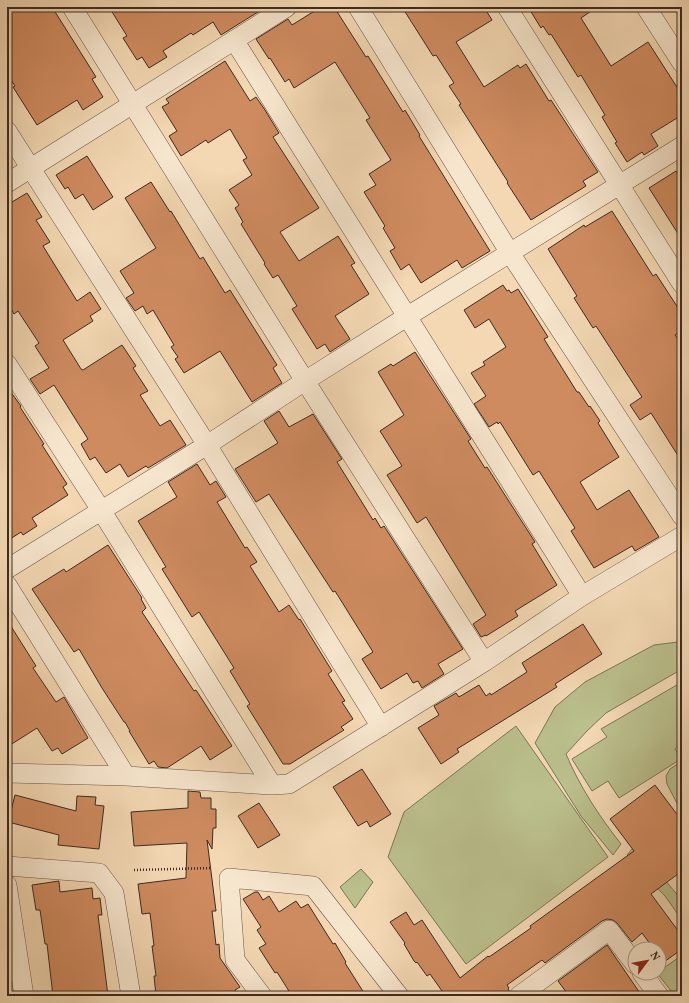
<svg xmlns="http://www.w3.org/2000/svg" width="689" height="1003" viewBox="0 0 689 1003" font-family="Vollkorn,serif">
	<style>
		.green { fill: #babf8c; stroke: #7b7558 }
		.building { fill: #cf8b60; stroke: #3c2b24 }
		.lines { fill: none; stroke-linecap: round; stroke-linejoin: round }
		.street-casing { stroke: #6a5648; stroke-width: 20 }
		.path { stroke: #3c2b24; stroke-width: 2.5; stroke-dasharray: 1 2; stroke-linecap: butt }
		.street { stroke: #f7e6ce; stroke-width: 19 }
	</style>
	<rect width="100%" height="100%" fill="#f3d8b3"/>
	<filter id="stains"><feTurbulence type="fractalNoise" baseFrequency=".005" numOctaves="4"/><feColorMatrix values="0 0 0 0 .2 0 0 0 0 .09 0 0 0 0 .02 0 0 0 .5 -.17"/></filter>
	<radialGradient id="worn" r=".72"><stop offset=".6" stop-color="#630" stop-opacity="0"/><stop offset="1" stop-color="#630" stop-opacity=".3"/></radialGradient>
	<path class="green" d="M682 639V669L606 713 587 731 566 754C580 787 599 816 621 844L613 855 581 816 535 743 555 707 585 682 654 645 678 642Z
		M682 682V744L675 749 681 759 619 798 608 781 592 791 572 759 607 737 601 729Z
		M516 726 608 857 466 964 388 857 404 812Z
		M682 761V813L667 784 666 776 670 769Z
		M632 849 644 855 680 898 682 901V920L665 896 637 867 627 855Z
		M361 869 373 882 355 908 340 887Z
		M682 955V996H675L657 973Z"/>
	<path class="building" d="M13 7H52L96 77 92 79 103 97 83 110 77 100 37 125 13 87 15 86 7 74V11Z
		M109 7H266L221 35 213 22 193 35 191 33 163 51 167 57 149 68 142 57 137 60 123 38 127 36Z
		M321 7H334L366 57 368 56 403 112 405 110 420 135 419 136 490 251 462 268 457 260 421 283 409 264 401 270 390 251 395 248 383 228 385 226 364 192 376 185 369 174 391 160 366 120 370 118 335 62 294 88 289 79 285 82 270 58 269 59 256 39 288 19 292 25Z
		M402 7H484L492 20 456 42 484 87 518 65 520 68 526 64 549 101 551 100 598 172 583 181 586 186 531 220 507 183 508 182 459 105 461 104 449 86 454 83 436 55 433 56Z
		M528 7H597L581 18 611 66 648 42 682 95V115L651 134 658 146 644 155 642 152 627 162 615 143 617 142 602 117 605 115 581 75 578 77 551 34 549 35 543 26 541 28Z
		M225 61 250 101 256 97 265 110 279 133 273 137 319 208 280 232 299 261 338 236 355 263 351 265 369 294 335 316 350 339 330 352 325 344 317 349 292 309 297 306 278 275 273 278 264 264 265 263 241 224 243 222 235 208 239 205 229 190 252 175 243 160 247 158 230 129 208 143 206 140 181 156 169 136 177 131 162 107 169 103 166 99Z
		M87 156 113 197 93 210 83 194 75 199 68 187 65 189 56 175Z
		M676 171 682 181V240L649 188Z
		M151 182 170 212 171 211 200 259 203 257 225 293 230 290 277 365 273 368 282 383 252 402 220 351 184 373 175 359 178 357 171 347 174 345 153 310 147 314 143 306 135 311 126 298 134 293 120 271 156 248 125 198Z
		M27 193 42 217 36 220 50 242 43 246 77 301 90 292 101 309 90 316 93 321 63 340 81 369 83 370 122 345 136 366 133 368 148 391 140 395 160 426 170 420 186 445 148 468 146 466 128 477 120 464 106 473 95 457 90 460 81 444 88 439 54 385 40 394 30 379 49 368 35 346 39 343 18 311 14 314 7 302V205Z
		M612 211 653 276 656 274 682 314V330L675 335 682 345V462L651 413 640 420 630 405 642 397 596 326 593 328 574 298 577 296 548 249 584 225 585 227Z
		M503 285 507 291 509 290 511 293 518 289 548 337 544 339 577 392H579L589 407 590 406 600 421 598 423 619 457 580 482 597 510 629 490 659 537 635 551 632 546 594 568 571 531 575 528 539 471 533 475 500 422 498 424 497 422 489 427 474 404 486 396 471 373 485 365 483 362 506 347 489 319 475 328 464 310Z
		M415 352 471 439 468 441 485 468 487 467 535 542 532 544 557 585 515 611 518 616 486 636V635L481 637 473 624 486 615 426 517 417 523 387 475 402 466 380 431 404 415 378 372 391 364 393 366Z
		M7 387 21 406 20 407 44 444 42 445 67 484 63 487 68 495 32 518 37 526 23 535 21 532 7 541Z
		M279 411 289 427 313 414 342 459 337 462 373 520 375 518 381 528 384 526 463 649 438 664 444 674 422 688 418 681 413 683 407 673 381 689 362 659 373 652 335 591 333 592 269 494 256 502 235 469 278 443 264 421Z
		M197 464 210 485 216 481 226 497 217 502 245 548 247 547 257 562 250 566 279 612 289 605 299 620 300 619 332 671 328 674 345 701 342 702 353 719 341 727 344 730 290 764H283L247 706 250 704 230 671 234 668 199 612 192 617 162 569 166 567 138 521 177 497 168 482Z
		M108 545 142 598 141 599 146 608 142 612 194 691 196 690 232 746 210 760 201 746 167 768 158 767 154 761 149 764 129 731H130L125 722H124L102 688 79 649 74 652 32 589 64 569 66 572Z
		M7 620 36 666 33 668 56 702 64 697 88 738 62 754 58 748 52 751 37 728 7 747Z
		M583 624 602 654 555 684 557 687 457 749 459 752 441 764 418 728 439 715 434 706 456 693 459 697 479 685 486 696 490 693 491 695 527 672 522 663Z
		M362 769 391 814 370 827 367 821 358 826 333 787Z
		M655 785 682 821V871L651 894 682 936V949L664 962 659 955V949H654L642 933 632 942 617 923 613 920 607 919 602 921 545 963 542 960 507 985 509 988 508 989 509 991 508 996H435L442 991 430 974 427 976 417 962 416 963 414 961 404 944 405 943 390 922 406 912 414 925 422 920 460 978 488 956 489 957 531 928 530 926 634 851 610 819Z
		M188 791 200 792 201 798H211V809H216V828H213L212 849 207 840 216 911H212L216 945 219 944 220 958 240 987 235 990 239 996H156L154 976H156L152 946H154L150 913 142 914 138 884 186 878 187 843 134 846 131 812 188 808Z
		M15 795 76 811 77 796 96 797 95 805 104 806 99 849 58 845 59 835 8 822Z
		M259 803 280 835 258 848 238 816Z
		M59 881 60 892 92 888 93 899 100 898 102 915H98L108 996H53L47 944H45L40 910H36L32 885Z
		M255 892H258L263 900 269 896 279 912 296 901 301 908 308 904 333 944 335 943 346 962 345 963 366 996H292L277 972 275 973 259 948 266 944 257 930 261 927 243 899Z
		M607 945 642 996H569L558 981Z"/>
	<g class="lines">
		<g class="street-casing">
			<path id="street" d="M72 7 305 381 484 662
				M358 7 510 253 682 516
				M507 7 682 284
				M646 7 682 63
				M234 40 582 596
				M7 131 207 445 381 727
				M7 183 287 7
				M7 364 101 510 272 785
				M7 569 207 445 305 381 408 316 682 146
				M7 585 126 776
				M7 773 126 776 272 785 289 784 484 662 582 596 682 536
				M7 866 99 873 114 893 131 996
				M7 885 24 996
				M642 973 659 996
				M262 996 235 960 229 878 313 886 399 996
				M519 996 609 930 635 964"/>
		</g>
		<path class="path" d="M134 870 212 868"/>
		<use href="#street" class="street"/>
	</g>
	<rect width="689" height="1003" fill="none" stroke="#f3d8b3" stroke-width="24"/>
	<rect x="8" y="8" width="673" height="987" fill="none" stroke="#3c2b24" stroke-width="2"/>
	<rect x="12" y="12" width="665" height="979" fill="none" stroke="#3c2b24"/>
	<g transform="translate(647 961) rotate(58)"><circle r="19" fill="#f7e6ce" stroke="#ac9b8a"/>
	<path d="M0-3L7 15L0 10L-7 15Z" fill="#8f2418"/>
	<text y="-6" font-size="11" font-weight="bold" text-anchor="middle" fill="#3c2b24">N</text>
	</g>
	<rect width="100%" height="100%" filter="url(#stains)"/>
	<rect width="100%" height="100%" fill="url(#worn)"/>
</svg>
